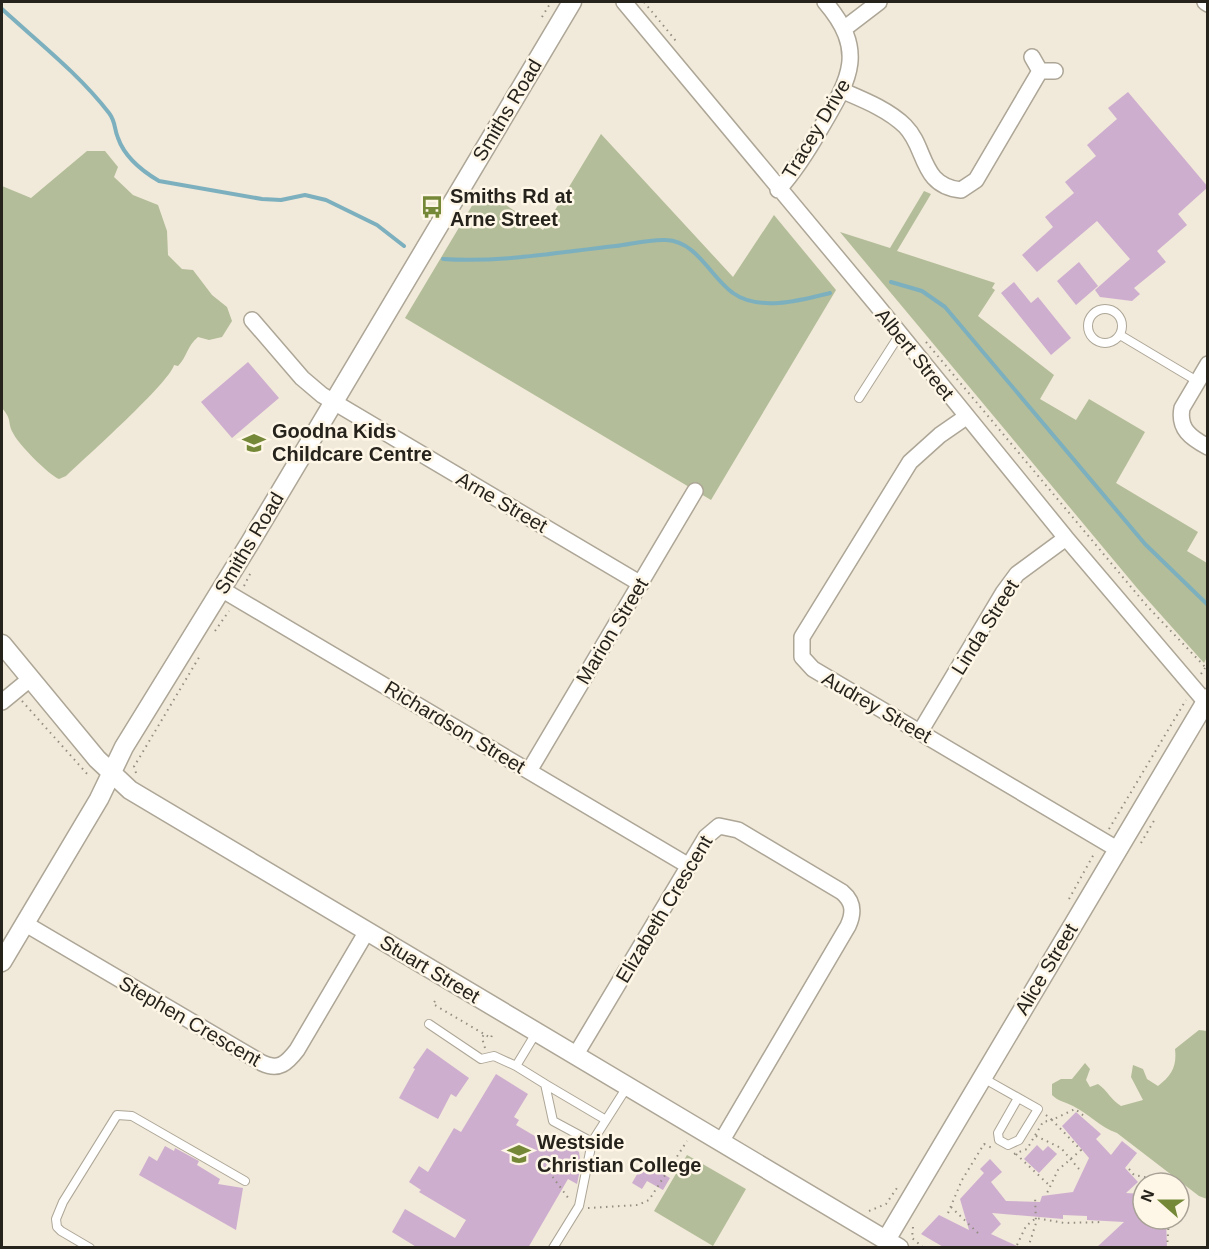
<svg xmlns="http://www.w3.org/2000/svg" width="1209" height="1249" viewBox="0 0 1209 1249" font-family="Arial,sans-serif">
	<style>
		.green { fill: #b3bd99 }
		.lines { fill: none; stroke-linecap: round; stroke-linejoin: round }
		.stream { stroke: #7db0be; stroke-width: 4 }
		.building { fill: #ceaecf }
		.service-casing { stroke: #ada697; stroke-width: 10 }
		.minor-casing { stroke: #ada697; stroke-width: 18 }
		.tertiary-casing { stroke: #ada697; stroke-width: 21 }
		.path { stroke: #938e82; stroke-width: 2; stroke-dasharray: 1.5 4.5; stroke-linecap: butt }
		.service { stroke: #fff; stroke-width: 8 }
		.minor { stroke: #fff; stroke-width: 15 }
		.tertiary { stroke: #fff; stroke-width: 18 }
		.labels { text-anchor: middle; stroke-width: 5; stroke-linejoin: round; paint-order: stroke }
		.street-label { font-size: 20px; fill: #26231d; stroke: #fef6e6 }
		.poi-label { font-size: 20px; font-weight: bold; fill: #26231d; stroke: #fef6e6; text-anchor: start }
	</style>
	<rect width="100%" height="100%" fill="#f1e9d9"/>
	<path class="green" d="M601 134 733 277 774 215 836 290 711 500 405 318 482 189 543 230Z
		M87 151H105L118 167 114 177 133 195 158 205 167 231 168 255 182 269 193 270 212 295 227 307 232 321 222 337 209 340 198 337C187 346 187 357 178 366L174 365C170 382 85 458 66 476L59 479C49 475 18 444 13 433 7 422 13 421 2 408V186L31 198Z
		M924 191 931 194 897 251 995 283 992 288 995 290 978 316 1054 375 1040 399 1076 420 1089 399 1145 432 1116 483 1198 532 1187 551 1207 563 1208 655 1204 663 1137 588 840 232 890 248Z
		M1199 1030 1207 1031V1199L1199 1196 1117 1133C1100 1127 1089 1114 1073 1106 1064 1101 1059 1102 1052 1095V1084L1061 1079H1072L1085 1063 1090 1069 1086 1080 1090 1087 1098 1084C1108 1091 1111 1100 1121 1106L1143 1100 1131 1077 1133 1065 1143 1069 1147 1079 1158 1086C1172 1075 1177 1066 1175 1049Z
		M687 1155 746 1189 713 1246 654 1211Z"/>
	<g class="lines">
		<path class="stream" d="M2 9C38 42 79 74 109 113 116 122 114 129 118 138 125 158 142 171 159 181L262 199 281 200 305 195 326 200 377 225 404 246
			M443 259C501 263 559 252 616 246 632 244 650 239 666 240 697 241 711 278 733 293 759 312 802 300 830 293
			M891 282 922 291 945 307 1145 544 1208 605"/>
	</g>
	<path class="building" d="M1128 92 1208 187 1178 214 1187 225 1157 251 1166 262 1134 288 1140 294 1132 301 1100 297 1095 290 1130 259 1097 221 1037 272 1022 255 1053 227 1045 217 1074 193 1065 182 1096 156 1087 145 1117 119 1108 108Z
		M1079 262 1098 286 1076 305 1057 281Z
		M1014 282 1031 303 1038 297 1071 338 1051 355 1001 293Z
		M248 362 279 398 232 438 201 402Z
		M427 1048 469 1078 456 1097 451 1094 438 1119 399 1098 415 1069 413 1068Z
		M496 1074 528 1094 514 1117 519 1120 516 1125 545 1142 548 1138 555 1142 557 1139 579 1152 581 1165 577 1184 568 1179 528 1248H418L392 1232 405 1209 455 1238 466 1220 419 1192 421 1190 409 1182 419 1166 428 1172 454 1128 461 1132Z
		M1076 1112 1101 1134 1096 1139 1111 1155 1122 1141 1137 1153 1125 1168 1138 1182 1126 1193 1143 1194V1219H1166L1167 1248H1096L1124 1222 1087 1220V1216L1063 1215V1219L992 1213 1001 1224 991 1234 1021 1248H945L921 1234 939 1215 969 1230 960 1199 984 1173 980 1169 990 1159 1002 1172 991 1182 1006 1201 1040 1202 1042 1196 1073 1192 1089 1158 1062 1126Z
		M1037 1145 1043 1151 1048 1146 1057 1154 1039 1173 1024 1159Z
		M165 1146 174 1151 175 1148 199 1161 197 1165 220 1179 218 1184 243 1188 236 1230 139 1175 149 1156 157 1161Z
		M644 1162 670 1178 663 1190 647 1181 642 1189 632 1183Z"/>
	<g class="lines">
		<g class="service-casing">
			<path id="service" d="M1088 326a17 17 0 1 1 34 0a17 17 0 1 1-34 0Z
				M1120 335 1197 381
				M859 398 900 334
				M429 1024 481 1059 494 1056 516 1066
				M536 1033 516 1066 545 1084 553 1121 592 1142 627 1087
				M983 1078 1038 1109 1019 1140 1008 1145 999 1140 998 1133 1018 1098
				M545 1084 606 1120
				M90 1248 61 1231 57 1227 56 1219 63 1202 117 1115 132 1116 245 1181
				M553 1248 579 1206 592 1142"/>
		</g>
		<g class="minor-casing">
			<path id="minor" d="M624 2 875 303 1066 538 1208 705
				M1205 2 1208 4
				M845 28 879 2
				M1032 57 1040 71
				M843 91C864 100 889 110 905 126 927 148 920 186 961 190L976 180 1040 71H1055
				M778 190C796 170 809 149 822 126 851 77 866 50 825 2
				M252 320 302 378 322 395 641 584
				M1208 364 1182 408C1178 429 1191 438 1208 447
				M966 417 940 435 910 462 802 637V657L813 669 1117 849
				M221 589 689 866
				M2 702 30 679
				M920 732 1003 593 1017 574 1066 538
				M529 771 695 491
				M24 923 262 1063C279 1071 287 1063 297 1050L367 931
				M575 1056 706 837 719 826 738 830 842 892C854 902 854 913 848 926L721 1142"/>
		</g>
		<g class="tertiary-casing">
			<path id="tertiary" d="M2 644 97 759 130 790 899 1248
				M2 962 99 799 124 747 251 541 572 2
				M886 1240 1208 698"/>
		</g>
		<path class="path" d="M644 2 676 41
			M542 17 551 2
			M926 342 1147 606 1208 670
			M244 586 251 572
			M215 631 229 611
			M1201 674 1205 668
			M22 701 89 776
			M136 773 134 766 138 760 201 654
			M1109 829 1186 700
			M1141 843 1155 819
			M1069 899 1095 852
			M435 1001 433 1004 484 1034
			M485 1048 482 1038 484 1034 491 1038 492 1035
			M1046 1115 1052 1120 1075 1109 1084 1116
			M1036 1136 1061 1148 1079 1169
			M1014 1154 1027 1149 1043 1122 1052 1120 1081 1150 1058 1170 1047 1193
			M1016 1154 1049 1185
			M1129 1169 1134 1175 1150 1178 1158 1183
			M549 1172 569 1199
			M951 1207 981 1236
			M588 1208 638 1205 649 1200 687 1141
			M869 1211 886 1204 899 1185
			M948 1213 962 1180 984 1144 992 1148
			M913 1227 912 1238 924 1248
			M1017 1245 1026 1226 1036 1218 1064 1223 1103 1222
			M1028 1248 1036 1223 1035 1196
			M1167 1248 1169 1219"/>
		<use href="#service" class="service"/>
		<use href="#minor" class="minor"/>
		<use href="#tertiary" class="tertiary"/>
	</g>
	<defs>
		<g id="bus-bare" transform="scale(1.8)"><path d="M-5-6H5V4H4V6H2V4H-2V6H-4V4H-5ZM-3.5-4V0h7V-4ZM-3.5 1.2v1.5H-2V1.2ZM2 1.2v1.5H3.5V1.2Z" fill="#758838" stroke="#fef6e6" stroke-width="2.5" paint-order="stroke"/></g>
		<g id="school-bare" transform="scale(1.8)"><path d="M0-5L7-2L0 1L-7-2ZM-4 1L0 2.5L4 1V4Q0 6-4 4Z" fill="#758838" stroke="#fef6e6" stroke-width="2.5" paint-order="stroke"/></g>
	</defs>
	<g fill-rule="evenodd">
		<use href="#bus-bare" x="432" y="207"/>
		<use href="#school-bare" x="254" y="443"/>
		<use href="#school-bare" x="519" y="1154"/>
	</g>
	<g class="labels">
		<g class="street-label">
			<text transform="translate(507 110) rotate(-59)" y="7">Smiths Road</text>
			<text transform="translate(816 129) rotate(-59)" y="7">Tracey Drive</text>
			<text transform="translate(915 354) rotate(51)" y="7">Albert Street</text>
			<text transform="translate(502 502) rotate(30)" y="7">Arne Street</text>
			<text transform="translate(249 543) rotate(-59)" y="7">Smiths Road</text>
			<text transform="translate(985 627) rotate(-58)" y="7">Linda Street</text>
			<text transform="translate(612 631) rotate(-59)" y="7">Marion Street</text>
			<text transform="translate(877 707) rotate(30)" y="7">Audrey Street</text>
			<text transform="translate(455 727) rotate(31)" y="7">Richardson Street</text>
			<text transform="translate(664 909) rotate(-59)" y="7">Elizabeth Crescent</text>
			<text transform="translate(430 969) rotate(31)" y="7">Stuart Street</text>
			<text transform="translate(1046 969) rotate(-59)" y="7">Alice Street</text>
			<text transform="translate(190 1021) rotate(30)" y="7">Stephen Crescent</text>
		</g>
		<g class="poi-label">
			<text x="450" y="203">Smiths Rd at<tspan x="450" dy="23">Arne Street</tspan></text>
			<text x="272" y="438">Goodna Kids<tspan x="272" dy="23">Childcare Centre</tspan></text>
			<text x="537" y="1149">Westside<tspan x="537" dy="23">Christian College</tspan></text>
		</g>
	</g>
	<rect width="1209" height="1249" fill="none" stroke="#26231d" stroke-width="6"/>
	<g transform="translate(1161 1201) rotate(291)"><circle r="28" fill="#fef6e6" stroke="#a8a296" stroke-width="1.5"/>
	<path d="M0-4.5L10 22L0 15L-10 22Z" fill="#758838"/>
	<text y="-9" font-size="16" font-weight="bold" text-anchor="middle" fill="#26231d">N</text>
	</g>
</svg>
